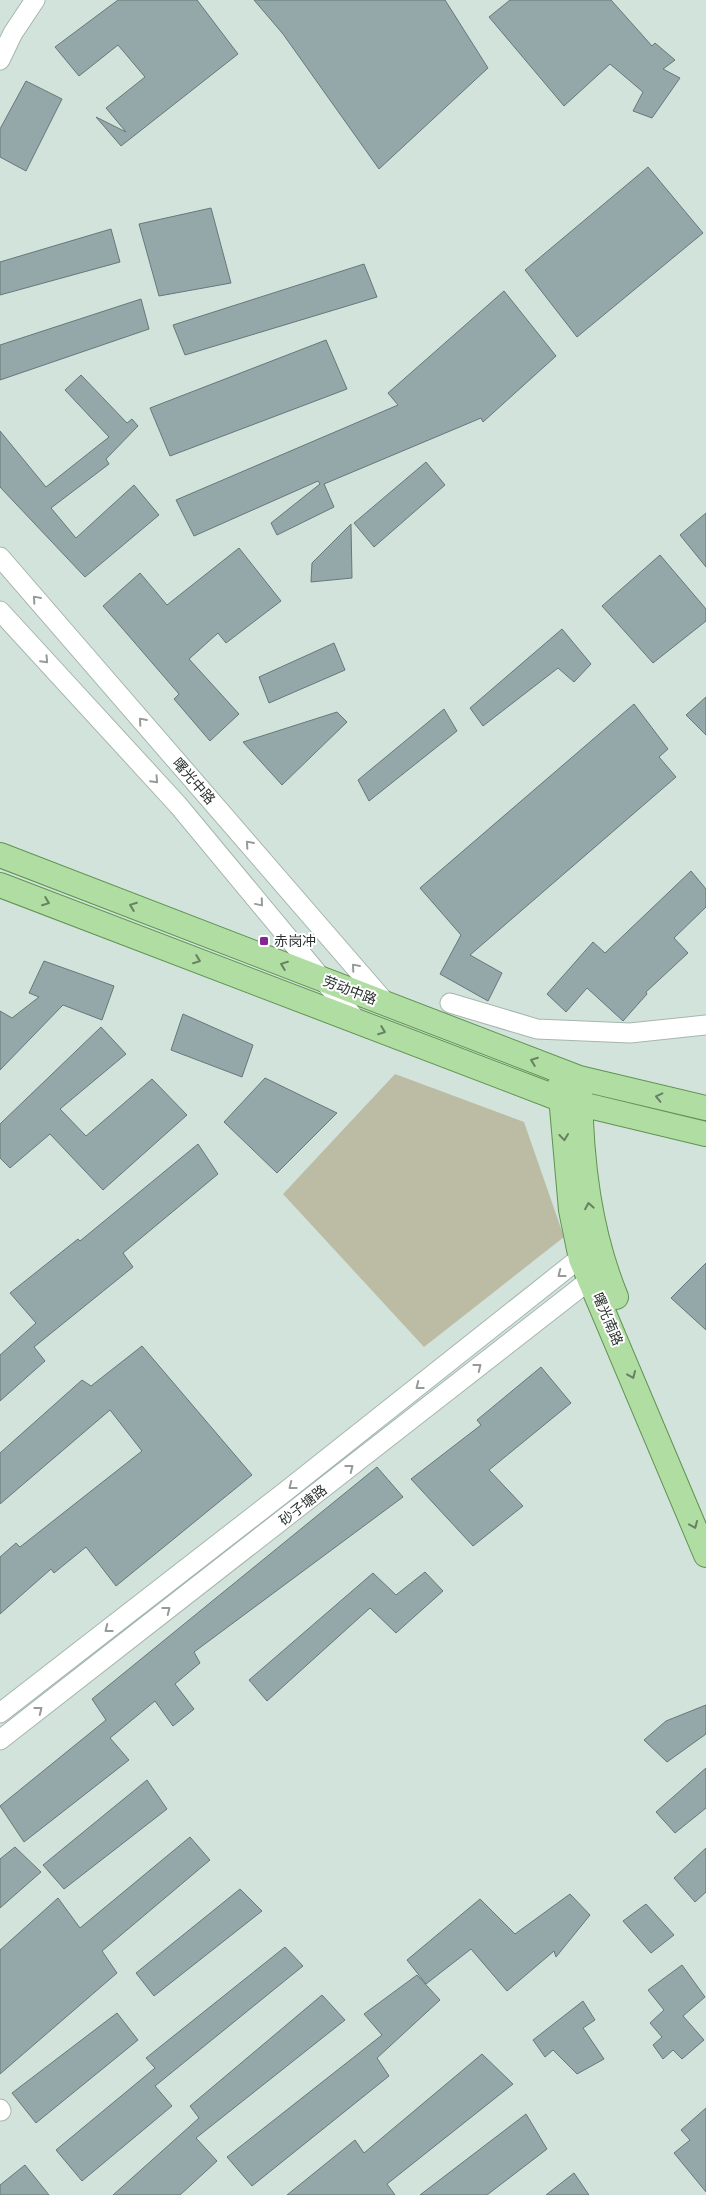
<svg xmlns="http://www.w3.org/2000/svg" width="706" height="2195" viewBox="0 0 706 2195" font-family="Helvetica,'Noto Sans SC',sans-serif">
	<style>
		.green { fill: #bcbca4 }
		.building { fill: #95a8a9; stroke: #667879 }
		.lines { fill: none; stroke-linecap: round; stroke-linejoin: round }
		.minor-casing { stroke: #a5b6af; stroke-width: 21 }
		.major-casing { stroke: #609352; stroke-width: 26 }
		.minor { stroke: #fff; stroke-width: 19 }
		.major { stroke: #b0dda1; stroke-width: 24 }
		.oneway { stroke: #969a98 }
		.oneway2 { stroke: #688063 }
		.poi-dot { fill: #852792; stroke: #fff; stroke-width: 2 }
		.labels { text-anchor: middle; stroke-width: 4; stroke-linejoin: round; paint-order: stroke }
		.street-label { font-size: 14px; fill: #2d3431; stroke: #fff }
		.poi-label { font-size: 14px; fill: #2d3431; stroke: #fff; text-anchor: start }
	</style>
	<rect width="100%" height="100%" fill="#d2e3dc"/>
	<path class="green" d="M395 1074 524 1122 564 1237 424 1347 283 1194Z"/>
	<path class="building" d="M118 0H197L238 54 121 146 96 117 126 132 106 108 145 77 118 45 79 76 55 47Z
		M254 0H445L488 68 379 169 283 34Z
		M510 0H611L652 46 655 43 675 60 663 69 680 78 652 118 633 111 643 92 610 64 564 106 489 17Z
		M26 81 62 99 26 171 0 157V129Z
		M648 167 703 233 577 337 525 270Z
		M211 208 231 283 159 296 139 224Z
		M111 229 120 262 0 295V262Z
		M364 264 377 297 185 355 173 325Z
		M504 291 556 356 483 422 481 418 324 484 334 507 277 535 271 523 320 484 318 481 194 536 176 500 398 405 388 393Z
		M141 299 149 329 0 380V345Z
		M326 340 347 389 170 456 150 408Z
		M81 375 127 423 132 419 138 426 106 459 109 464 51 508 76 538 134 485 159 515 85 577 0 487V431L46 487 109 437 65 390Z
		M426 462 445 485 374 547 354 523Z
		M706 513V567L680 535Z
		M351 524 352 578 311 582 312 563Z
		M239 548 281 601 226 643 218 633 189 659 239 714 210 741 174 699 179 694 103 606 140 573 167 605Z
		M660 555 706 609V621L653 663 602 606Z
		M562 629 591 664 574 682 558 668 483 726 470 708Z
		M334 643 345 670 269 703 259 677Z
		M706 697V735L686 715Z
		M634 704 668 749 659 757 676 777 470 955 502 973 488 1001 440 974 461 935 420 888Z
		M444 709 457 731 369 801 358 780Z
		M337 712 347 722 282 785 243 742Z
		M691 871 706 889V907L674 938 688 953 646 992 647 994 623 1021 587 988 566 1012 547 994 593 942 605 953Z
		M44 961 114 986 102 1020 63 1005 0 1070V1011L12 1018 39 997 29 993Z
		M183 1014 253 1045 242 1077 171 1050Z
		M101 1027 126 1054 60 1109 86 1136 152 1079 187 1115 103 1190 50 1134 10 1168 0 1158V1124Z
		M265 1078 337 1113 277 1173 224 1122Z
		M198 1144 218 1174 123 1253 133 1267 34 1347 45 1361 0 1401V1355L36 1323 10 1293 78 1239 80 1241Z
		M706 1263V1330L671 1298Z
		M142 1346 252 1475 116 1586 86 1547 54 1573 51 1569 0 1614V1557L16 1543 20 1547 142 1451 110 1410 0 1504V1453L82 1380 91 1386Z
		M541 1367 571 1403 489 1470 523 1506 473 1546 411 1479 481 1425 477 1420Z
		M377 1467 403 1497 194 1652 200 1663 175 1684 194 1709 173 1726 155 1701 110 1738 129 1760 24 1842 0 1806 106 1720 92 1699Z
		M425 1572 443 1591 396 1633 370 1608 267 1701 249 1680 373 1573 396 1595Z
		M706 1705V1734L667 1762 644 1740 666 1721Z
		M706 1768V1808L675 1833 656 1812Z
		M147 1780 167 1809 64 1889 43 1865Z
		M190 1837 210 1860 102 1951 117 1973 0 2074V1950L58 1898 80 1928Z
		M15 1847 41 1872 0 1908V1859Z
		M706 1848V1892L695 1902 674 1878Z
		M240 1889 262 1911 154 1996 136 1973Z
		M570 1894 590 1915 556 1957 554 1951 507 1991 471 1949 426 1984 407 1960 480 1899 515 1934Z
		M646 1904 674 1935 651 1953 623 1921Z
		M285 1947 303 1966 155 2086 172 2106 82 2181 56 2150 155 2068 146 2058Z
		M682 1965 705 1997 683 2016 704 2040 682 2059 673 2050 663 2059 653 2045 662 2037 650 2023 664 2010 648 1990Z
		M417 1975 440 2000 377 2058 389 2076 252 2186 227 2157 382 2035 364 2014Z
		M322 1995 345 2020 196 2138 217 2161 180 2195H113L199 2118 190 2106Z
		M583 2001 595 2020 583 2028 604 2059 577 2074 553 2050 545 2057 533 2040Z
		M117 2013 138 2040 36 2123 12 2093Z
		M482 2054 513 2084 387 2184 395 2195H287L355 2140 364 2153Z
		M706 2108V2192L674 2153 690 2140 681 2130Z
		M526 2114 547 2149 487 2195H420Z
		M25 2165 49 2195H0V2185Z
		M574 2173 589 2195H546Z"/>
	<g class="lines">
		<g class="minor-casing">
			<path id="minor" d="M0 60 13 33 35 0
				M0 557 386 1003
				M0 611 178 805 358 1022
				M450 1003 537 1029 630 1033 706 1025
				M0 1713 286 1491 590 1250
				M0 1740 600 1272
				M0 2109 1 2111"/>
		</g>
		<g class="major-casing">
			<path id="major" d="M0 855 579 1078 706 1108
				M0 885 560 1099 706 1134
				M560 1085 571 1210 581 1259 706 1555
				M580 1090C581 1161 589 1231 616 1297"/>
		</g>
		<use href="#minor" class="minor"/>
		<use href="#major" class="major"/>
	</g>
	<defs><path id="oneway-chevron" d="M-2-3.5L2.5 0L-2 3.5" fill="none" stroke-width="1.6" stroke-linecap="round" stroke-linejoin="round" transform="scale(1.25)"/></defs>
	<g class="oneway">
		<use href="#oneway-chevron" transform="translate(36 599) rotate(-131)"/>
		<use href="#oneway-chevron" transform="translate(45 660) rotate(47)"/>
		<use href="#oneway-chevron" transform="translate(142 721) rotate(-131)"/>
		<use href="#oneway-chevron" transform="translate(155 780) rotate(47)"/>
		<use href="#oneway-chevron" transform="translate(249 844) rotate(-131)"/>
		<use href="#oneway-chevron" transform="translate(260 903) rotate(50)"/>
		<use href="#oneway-chevron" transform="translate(355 967) rotate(-131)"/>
		<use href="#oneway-chevron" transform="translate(561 1274) rotate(142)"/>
		<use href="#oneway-chevron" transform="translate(478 1367) rotate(-38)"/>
		<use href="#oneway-chevron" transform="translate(419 1386) rotate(142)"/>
		<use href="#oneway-chevron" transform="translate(350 1468) rotate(-38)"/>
		<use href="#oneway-chevron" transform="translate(292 1486) rotate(142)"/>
		<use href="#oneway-chevron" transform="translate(167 1610) rotate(-38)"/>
		<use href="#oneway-chevron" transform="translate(108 1629) rotate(142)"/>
		<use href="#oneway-chevron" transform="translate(39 1710) rotate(-38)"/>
	</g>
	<g class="oneway2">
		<use href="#oneway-chevron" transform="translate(46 902) rotate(21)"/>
		<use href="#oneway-chevron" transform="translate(133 906) rotate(-159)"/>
		<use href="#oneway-chevron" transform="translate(197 960) rotate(21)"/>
		<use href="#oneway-chevron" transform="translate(284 965) rotate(-159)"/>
		<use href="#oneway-chevron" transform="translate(382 1031) rotate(21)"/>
		<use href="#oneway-chevron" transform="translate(534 1061) rotate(-159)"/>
		<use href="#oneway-chevron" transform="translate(659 1097) rotate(-167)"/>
		<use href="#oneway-chevron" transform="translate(564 1137) rotate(84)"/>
		<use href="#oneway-chevron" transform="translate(589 1206) rotate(-100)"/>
		<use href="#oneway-chevron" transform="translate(632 1375) rotate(67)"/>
		<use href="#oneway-chevron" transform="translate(694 1525) rotate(67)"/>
	</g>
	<rect class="poi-dot" x="259" y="936" width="10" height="10" rx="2.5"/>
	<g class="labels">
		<g class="street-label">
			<text transform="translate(194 781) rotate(49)" y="5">曙光中路</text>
			<text transform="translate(350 990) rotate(21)" y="5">劳动中路</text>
			<text transform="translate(608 1319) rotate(67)" y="5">曙光南路</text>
			<text transform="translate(303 1505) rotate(-38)" y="5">砂子塘路</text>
		</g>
		<g class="poi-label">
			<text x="274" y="946">赤岗冲</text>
		</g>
	</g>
</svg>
